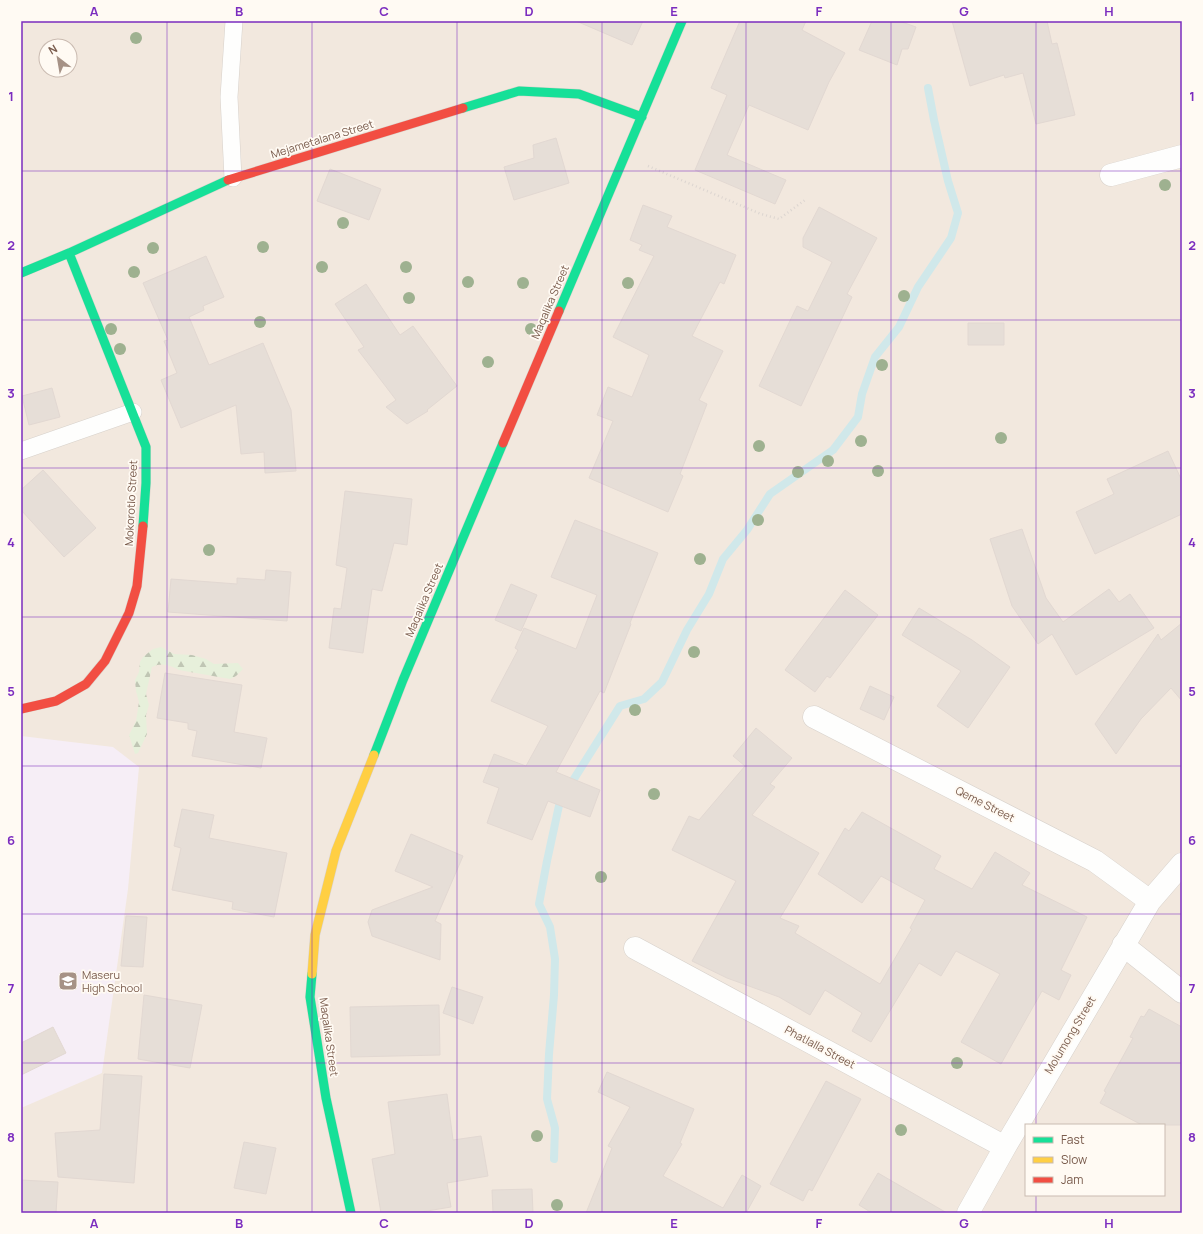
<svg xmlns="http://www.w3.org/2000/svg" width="1203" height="1234" viewBox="0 0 1203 1234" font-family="Manrope,sans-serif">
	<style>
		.residential { fill: #f2e8de; fill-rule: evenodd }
		.education { fill: #f6eef6 }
		.forest { fill: url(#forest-firs) }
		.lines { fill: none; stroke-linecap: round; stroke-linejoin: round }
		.stream { stroke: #d0e8ea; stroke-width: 8 }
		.building { fill: #e6ded7; stroke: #e2d8d2 }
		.lane-casing { stroke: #d7d1cb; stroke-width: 18 }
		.street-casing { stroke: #d7d1cb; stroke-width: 23 }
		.fast-casing { stroke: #d9d2cb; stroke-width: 10 }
		.slow-casing { stroke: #d9d2cb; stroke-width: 10 }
		.jam-casing { stroke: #d9d2cb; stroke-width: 10 }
		.path { stroke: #dcd5d0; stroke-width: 2.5; stroke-dasharray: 1 3; stroke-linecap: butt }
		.lane { stroke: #fefefd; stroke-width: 17 }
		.street { stroke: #fefefd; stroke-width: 22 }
		.fast { stroke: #16e098; stroke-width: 9 }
		.slow { stroke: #ffcf43; stroke-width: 9 }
		.jam { stroke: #f24e42; stroke-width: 9 }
		.tree { fill: #9eb190 }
		.grid { fill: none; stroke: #7b2cbf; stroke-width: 1; stroke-opacity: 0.55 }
		.labels { text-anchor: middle; stroke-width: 3.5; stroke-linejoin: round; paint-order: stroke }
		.street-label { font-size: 11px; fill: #7a5c4d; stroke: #fffaf3 }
		.poi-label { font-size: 11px; fill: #7a5c4d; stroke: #fffaf3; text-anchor: start }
		.neatline { fill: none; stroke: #7b2cbf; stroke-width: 1.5 }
		.grid-label { font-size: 13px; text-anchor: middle; font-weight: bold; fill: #7b2cbf }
	</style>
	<defs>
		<pattern id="forest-firs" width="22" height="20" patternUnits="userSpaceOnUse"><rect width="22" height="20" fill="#e7f0db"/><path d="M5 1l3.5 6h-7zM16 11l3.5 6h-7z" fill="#c0c6b4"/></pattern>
	</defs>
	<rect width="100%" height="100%" fill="#f9f5f0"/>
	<path class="residential" d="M21 21H1182V1213H21ZM46 46H70V70H46ZM1026 1125H1164V1195H1026Z"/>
	<path class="education" d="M21 736 113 747 139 767 128 889 102 1073 21 1108Z"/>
	<path class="forest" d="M161 647 174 654 192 655 206 659 214 664 238 663 243 669 236 676 230 679 179 670C169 665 162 662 152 667L146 694 149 705 146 715 147 734 138 753 135 754 129 735 136 721 139 702 136 691 135 680 139 672 140 662 143 657 153 649Z"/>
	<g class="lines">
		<path class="stream" d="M554 1159 555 1128 547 1099 549 1054 554 995 555 959 550 927 539 904 547 861 560 801 620 706 644 699 662 682 687 630 709 594 723 559 747 530 770 494 833 450 858 417 862 394 875 357 899 327 918 287 951 238 958 213 948 181 934 120 928 88"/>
	</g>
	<path class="building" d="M576 21H643L632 45Z
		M740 21H806L802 30 845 53 829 82 808 130 749 105 727 155 786 180 775 204 695 170 727 95 711 88Z
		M872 21H899L916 27 908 49H902L897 65 859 50Z
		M952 21H1047L1052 44 1057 43 1075 115 1036 124 1023 73 1005 78 1004 75 970 86Z
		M556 138 569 183 514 200 504 167 534 158 533 145Z
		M330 169 381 189 369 220 317 201Z
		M643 205 672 216 667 227 736 255 724 284 720 282 692 336 723 351 699 400 707 404 680 474 683 476 668 512 589 478 613 421 597 415 608 387 632 397 649 355 613 337 654 256 639 250 642 245 630 240Z
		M819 207 877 238 847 294 852 297 801 406 759 386 797 306 808 311 832 262 803 247V238Z
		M206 256 224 297 203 306 204 310 189 317 209 365 263 343 291 410 296 471 265 473 264 452 241 454 236 405 181 428 161 380 177 373 164 341 168 340 143 283Z
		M366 284 400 335 413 326 457 386 427 410 428 411 407 424 386 407 396 400 358 350 364 347 335 304Z
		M968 323H1004V345H968Z
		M52 388 60 417 29 425 22 396Z
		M1168 451 1182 481V514L1095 554 1076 512 1114 494 1107 479Z
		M43 470 96 528 64 557 21 510V490Z
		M345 491 412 499 407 545 394 543 382 591 372 589 363 653 329 648 334 608 341 609 347 568 336 565Z
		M575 520 658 553 630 623 631 624 604 693 600 691 556 772 600 790 590 817 548 801 532 840 487 823 499 788 483 782 494 754 526 766 548 726 491 701 518 650 515 648 524 628 576 649 597 595 551 577Z
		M1022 529 1046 598 1063 622 1109 589 1119 602 1130 594 1154 628 1076 675 1052 634 1038 644 1012 606 990 539Z
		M266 570 291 572 287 621 168 612 171 579 237 584V578L265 580Z
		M511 584 537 595 521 631 495 620Z
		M845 590 878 615 830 678 827 676 815 692 785 670Z
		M919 608 972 640 1010 667 968 728 937 706 961 671 902 635Z
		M1182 623V701L1171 688 1141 719 1116 754 1095 724 1158 634 1161 640Z
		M165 673 242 685 234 732 267 738 261 768 192 756 197 731 188 729V723L157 718Z
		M870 686 894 697 884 720 860 709Z
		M756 728 792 758 770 784 775 787 752 815 819 853 780 918 799 926 795 933 880 984 912 929 910 928 925 900 881 876 862 903 818 874 845 828 849 831 862 812 941 856 934 869 972 889 995 852 1030 873 1022 885 1087 917 1061 970 1071 975 1059 1000 1042 991 1001 1064 961 1042 1000 974 956 951 941 976 919 963 871 1042 852 1031 862 1013 825 990 810 1015 779 997 727 978 692 961 736 881 672 850 689 816 699 820 745 766 733 756Z
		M182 809 214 815 209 838 287 853 274 917 232 909 233 902 172 890 181 848 174 846Z
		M411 834 463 856 435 921 441 924 440 960 372 936 368 922 372 910 433 887 395 871Z
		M126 916 147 917 143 967 121 966Z
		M452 987 483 997 473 1024 443 1013Z
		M144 995 202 1005 190 1068 138 1059Z
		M439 1005 440 1055 351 1057 350 1007Z
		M1149 1009 1182 1027V1125H1142L1100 1103 1106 1092 1104 1091 1133 1038 1130 1037 1141 1016 1144 1017Z
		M53 1027 66 1053 21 1075V1043Z
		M607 1072 694 1109 680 1143 682 1144 663 1176 723 1208 742 1175 761 1186 746 1213H586L612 1148 608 1146 630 1107 598 1092Z
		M104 1074 142 1076 134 1183 58 1177 55 1133 100 1130Z
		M826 1081 861 1099 812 1191 809 1189 803 1201 770 1184Z
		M447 1094 453 1140 481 1136 488 1176 447 1183 451 1207 415 1213H381L372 1159 395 1154 388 1102Z
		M244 1142 276 1148 266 1194 234 1188Z
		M878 1173 947 1213H872L859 1205Z
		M21 1180 58 1182 56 1213H21Z
		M532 1189 533 1213H493L492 1190Z"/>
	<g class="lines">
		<g class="lane-casing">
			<path id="lane" d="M233 178 229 97 234 21
				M21 451 133 412"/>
		</g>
		<g class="street-casing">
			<path id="street" d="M1111 175 1182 156
				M814 717 1095 861 1150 901
				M1123 945 1182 992
				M635 948 1005 1147
				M968 1213 1005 1147 1150 901 1182 864"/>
		</g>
		<g class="fast-casing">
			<path id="fast" d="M463 108 519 91 579 94 642 117
				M69 253 146 447V483L143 526
				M21 273 69 253 228 180
				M559 311 682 21
				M374 755 403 680 503 443
				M312 974 310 997 326 1098 351 1213"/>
		</g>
		<g class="slow-casing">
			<path id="slow" d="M312 974 315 935 336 851 374 755"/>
		</g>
		<g class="jam-casing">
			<path id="jam" d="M228 180 463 108
				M503 443 559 311
				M21 709 56 701 86 684 105 661 129 613 137 586 143 526"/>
		</g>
		<path class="path" d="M648 166 761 214 779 219 805 200"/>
		<use href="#lane" class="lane"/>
		<use href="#street" class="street"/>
		<use href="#fast" class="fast"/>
		<use href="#slow" class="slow"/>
		<use href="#jam" class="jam"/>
	</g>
	<g class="tree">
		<circle cx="136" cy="38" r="6"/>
		<circle cx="1165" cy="185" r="6"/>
		<circle cx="343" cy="223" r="6"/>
		<circle cx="263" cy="247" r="6"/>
		<circle cx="153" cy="248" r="6"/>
		<circle cx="322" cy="267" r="6"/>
		<circle cx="406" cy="267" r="6"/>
		<circle cx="134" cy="272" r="6"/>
		<circle cx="468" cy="282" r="6"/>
		<circle cx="523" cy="283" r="6"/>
		<circle cx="628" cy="283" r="6"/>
		<circle cx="904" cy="296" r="6"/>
		<circle cx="409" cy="298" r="6"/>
		<circle cx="260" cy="322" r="6"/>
		<circle cx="111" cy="329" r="6"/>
		<circle cx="531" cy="329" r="6"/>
		<circle cx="120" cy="349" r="6"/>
		<circle cx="488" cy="362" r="6"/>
		<circle cx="882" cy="365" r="6"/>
		<circle cx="1001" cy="438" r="6"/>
		<circle cx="861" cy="441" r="6"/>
		<circle cx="759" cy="446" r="6"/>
		<circle cx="828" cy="461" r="6"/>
		<circle cx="878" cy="471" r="6"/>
		<circle cx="798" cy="472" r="6"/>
		<circle cx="758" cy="520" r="6"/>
		<circle cx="209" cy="550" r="6"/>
		<circle cx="700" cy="559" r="6"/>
		<circle cx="694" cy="652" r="6"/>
		<circle cx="635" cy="710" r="6"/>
		<circle cx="654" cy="794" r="6"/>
		<circle cx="601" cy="877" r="6"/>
		<circle cx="957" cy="1063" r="6"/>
		<circle cx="901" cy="1130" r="6"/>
		<circle cx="537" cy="1136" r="6"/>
		<circle cx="557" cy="1205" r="6"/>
	</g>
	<path class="grid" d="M167 21V1213M312 21V1213M457 21V1213M602 21V1213M746 21V1213M891 21V1213M1036 21V1125M21 171H1182M21 320H1182M21 468H1182M21 617H1182M21 766H1182M21 914H1182M21 1063H1182M1036 1195V1213"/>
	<defs>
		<g id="school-square" transform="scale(1)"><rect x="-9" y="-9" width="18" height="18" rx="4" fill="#a69286" stroke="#fffaf3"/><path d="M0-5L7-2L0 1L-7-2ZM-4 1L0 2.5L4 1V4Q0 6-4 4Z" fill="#fff"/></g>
	</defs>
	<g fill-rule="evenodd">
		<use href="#school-square" x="68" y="981"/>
	</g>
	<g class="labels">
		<g class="street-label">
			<text transform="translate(322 139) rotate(-17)" y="4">Mejametalana Street</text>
			<text transform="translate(550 302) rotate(-67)" y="4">Maqalika Street</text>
			<text transform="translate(131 503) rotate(-87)" y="4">Mokorotlo Street</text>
			<text transform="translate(424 600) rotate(-67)" y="4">Maqalika Street</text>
			<text transform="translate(985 804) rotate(27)" y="4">Qeme Street</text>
			<text transform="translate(1070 1035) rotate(-59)" y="4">Molumong Street</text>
			<text transform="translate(329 1037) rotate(82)" y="4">Maqalika Street</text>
			<text transform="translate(820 1047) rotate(28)" y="4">Phatlalla Street</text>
		</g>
		<g class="poi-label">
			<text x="82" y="979">Maseru<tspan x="82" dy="13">High School</tspan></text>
		</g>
	</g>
	<rect width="1203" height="1234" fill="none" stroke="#fffaf3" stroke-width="44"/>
	<rect x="1025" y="1124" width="140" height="72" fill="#fffaf3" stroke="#cabbb1"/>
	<rect x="1033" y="1137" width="20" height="6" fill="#16e098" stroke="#cabbb1"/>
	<text x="1061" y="1144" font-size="12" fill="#7a5c4d">Fast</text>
	<rect x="1033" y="1157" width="20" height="6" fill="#ffcf43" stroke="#cabbb1"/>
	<text x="1061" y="1164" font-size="12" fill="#7a5c4d">Slow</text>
	<rect x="1033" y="1177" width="20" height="6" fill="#f24e42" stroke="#cabbb1"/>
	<text x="1061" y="1184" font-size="12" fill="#7a5c4d">Jam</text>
	<g transform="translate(58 58) rotate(329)"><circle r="19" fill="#fffaf3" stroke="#cabbb1"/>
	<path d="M0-3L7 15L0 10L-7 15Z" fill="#a69286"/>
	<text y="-6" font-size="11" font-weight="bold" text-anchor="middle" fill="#7a5c4d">N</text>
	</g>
	<rect x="22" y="22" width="1159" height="1190" class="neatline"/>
	<g class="grid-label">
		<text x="94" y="16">A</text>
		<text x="239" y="16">B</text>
		<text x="384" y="16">C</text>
		<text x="529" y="16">D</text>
		<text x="674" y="16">E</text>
		<text x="819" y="16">F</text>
		<text x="964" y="16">G</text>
		<text x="1109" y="16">H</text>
		<text x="11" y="101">1</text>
		<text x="1192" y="101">1</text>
		<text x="11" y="250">2</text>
		<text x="1192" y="250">2</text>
		<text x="11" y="398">3</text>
		<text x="1192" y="398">3</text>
		<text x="11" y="547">4</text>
		<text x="1192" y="547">4</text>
		<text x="11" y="696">5</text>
		<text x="1192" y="696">5</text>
		<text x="11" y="845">6</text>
		<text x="1192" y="845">6</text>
		<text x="11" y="993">7</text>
		<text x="1192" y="993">7</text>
		<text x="11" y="1142">8</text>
		<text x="1192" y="1142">8</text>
		<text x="94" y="1228">A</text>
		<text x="239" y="1228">B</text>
		<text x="384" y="1228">C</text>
		<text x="529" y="1228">D</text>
		<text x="674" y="1228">E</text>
		<text x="819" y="1228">F</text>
		<text x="964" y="1228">G</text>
		<text x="1109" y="1228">H</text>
	</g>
</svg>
